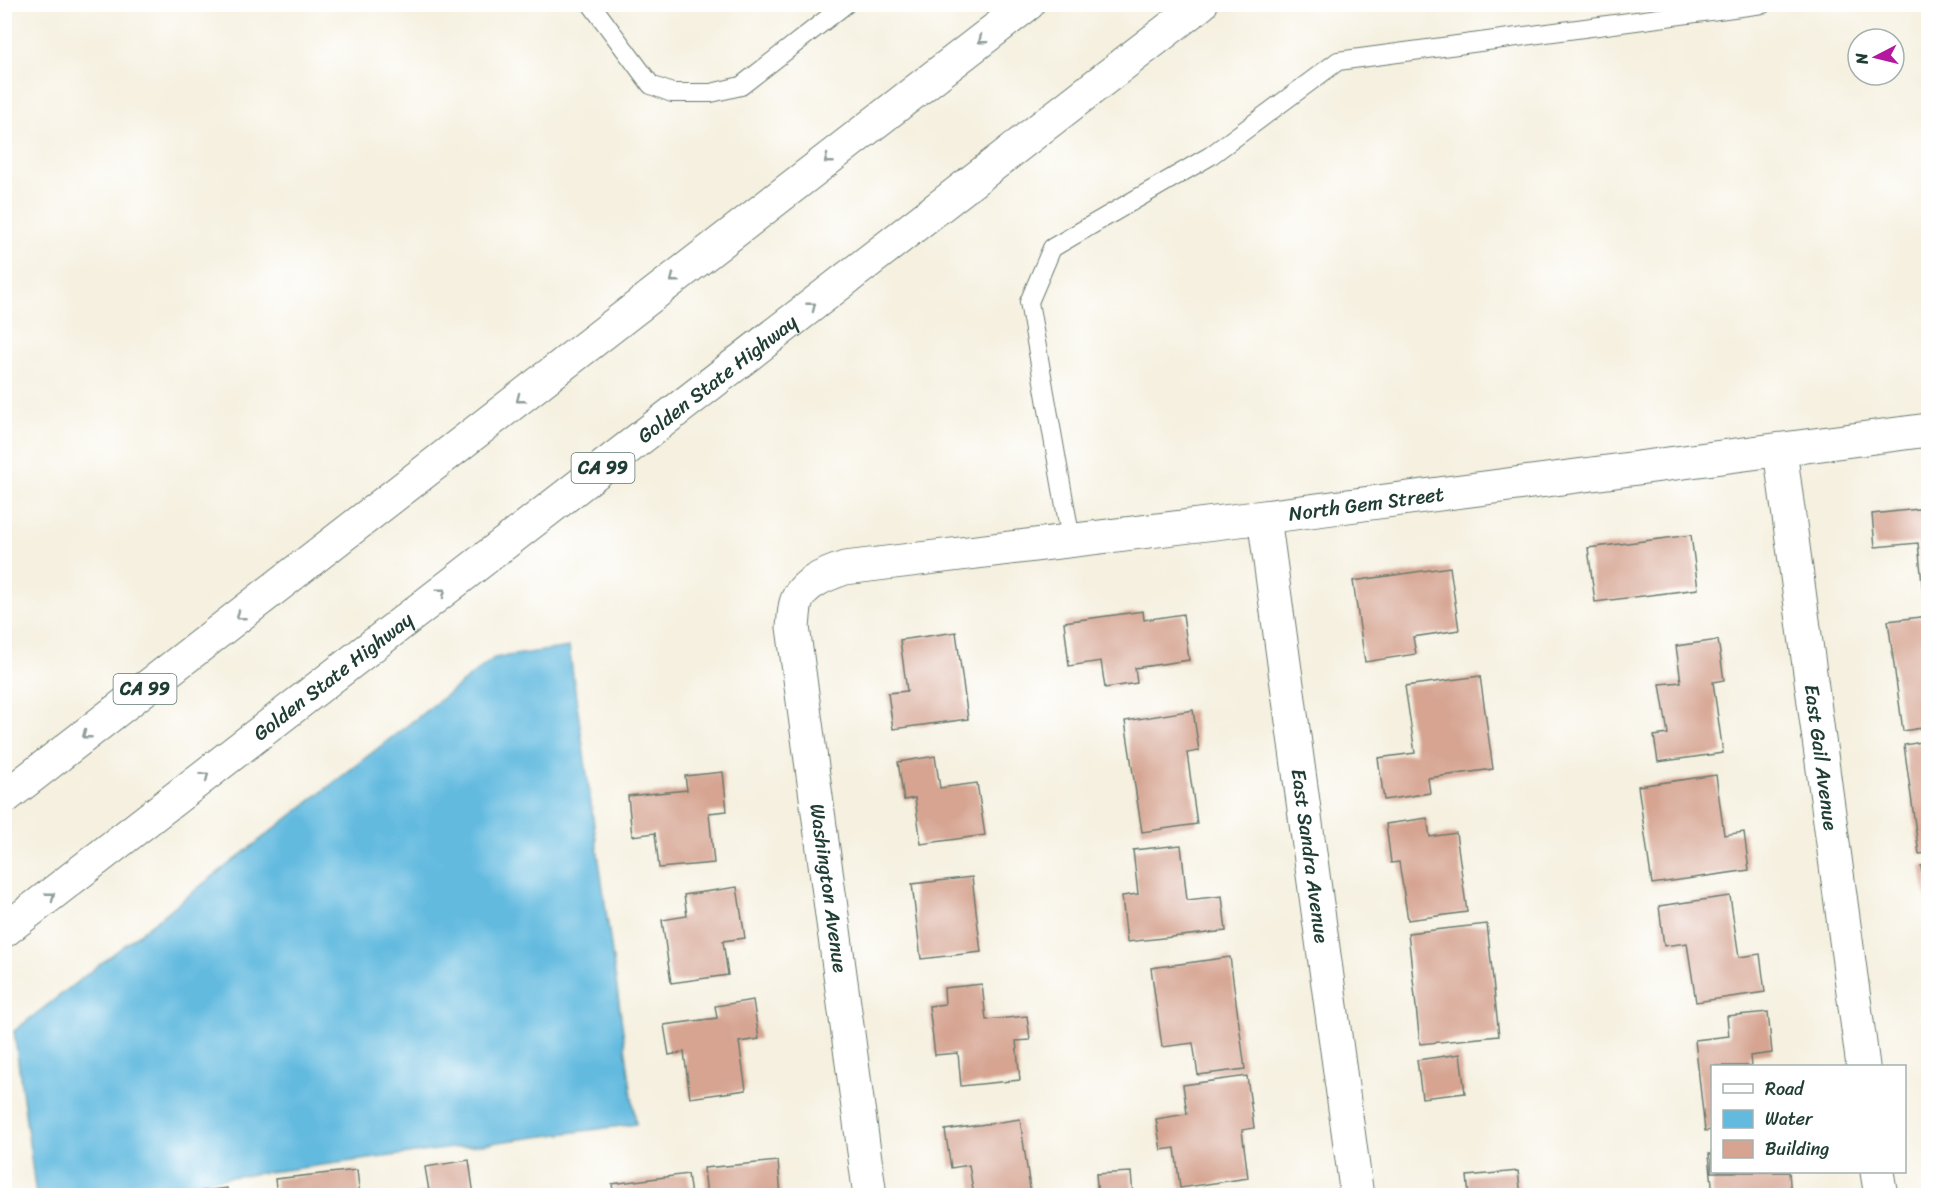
<svg xmlns="http://www.w3.org/2000/svg" width="1933" height="1200" viewBox="0 0 1933 1200" font-family="Sriracha,sans-serif">
	<style>
		.water { fill: #62badf; stroke: #407c8a; stroke-width: 1.5 }
		.building { fill: #d6a491 }
		.lines { fill: none; stroke-linecap: round; stroke-linejoin: round }
		.service-casing { stroke: #6a7c70; stroke-width: 20 }
		.minor-casing { stroke: #6a7c70; stroke-width: 35 }
		.motorway-casing { stroke: #6a7c70; stroke-width: 35 }
		.service { stroke: #fff; stroke-width: 18 }
		.minor { stroke: #fff; stroke-width: 33 }
		.motorway { stroke: #fff; stroke-width: 33 }
		.oneway { stroke: #8f9e9a }
		.labels { text-anchor: middle; stroke-width: 5; stroke-linejoin: round; paint-order: stroke }
		.shield { fill: #fff; stroke: #627771; stroke-width: 1.5 }
		.shield-label { font-size: 18px; font-weight: bold; fill: #1f3d34 }
		.street-label { font-size: 20px; fill: #1f3d34; stroke: #fff }
	</style>
	<rect width="100%" height="100%" fill="#fff"/>
	<filter id="ink" filterUnits="userSpaceOnUse"><feTurbulence type="fractalNoise" baseFrequency=".0167" numOctaves="2"/><feDisplacementMap in="SourceGraphic" scale="12" xChannelSelector="R" yChannelSelector="G"/><feConvolveMatrix kernelMatrix="1 2 1 2 8 2 1 2 1" color-interpolation-filters="sRGB"/></filter>
	<filter id="wash" filterUnits="userSpaceOnUse"><feTurbulence type="fractalNoise" baseFrequency=".008" numOctaves="4" result="noise"/><feDisplacementMap in="SourceGraphic" scale="24" xChannelSelector="R" yChannelSelector="G"/><feGaussianBlur stdDeviation="1.35" result="paint"/><feColorMatrix in="noise" values="0 0 0 0 0 0 0 0 0 0 0 0 0 0 0 0 0 1.4 0 .05"/><feComposite in="paint" operator="in"/></filter>
	<g filter="url(#wash)">
		<rect width="100%" height="100%" fill="#f5f0df"/>
		<path class="water" d="M569 647 636 1124 94 1195H36L14 1031 494 658Z"/>
		<g id="blocks">
			<path class="building" d="M1928 508V602L1924 603 1918 543 1875 547 1872 514Z
				M1691 535 1698 589 1595 602 1588 548Z
				M1450 567 1459 630 1413 637 1416 654 1365 662 1353 581Z
				M1143 611 1144 620 1183 614 1189 660 1135 668 1137 683 1105 688 1101 661 1069 666 1064 622Z
				M1928 616V727L1903 731 1888 621Z
				M956 632 968 719 893 729 888 693 907 691 900 640Z
				M1718 640 1724 680 1713 682 1723 753 1658 762 1654 736 1668 734 1660 684 1681 682 1676 646Z
				M1480 676 1493 769 1428 778 1430 793 1384 800 1378 758 1415 753 1405 686Z
				M1193 710 1199 751 1187 753 1197 824 1142 832 1125 721Z
				M1928 741V853L1919 854 1904 745Z
				M935 756 940 788 977 783 985 835 921 844 915 798 904 800 898 762Z
				M723 772 727 811 709 813 714 863 659 868 655 833 632 836 628 796 687 790 685 776Z
				M1716 775 1724 835 1744 832 1749 870 1652 884 1638 786Z
				M1427 818 1430 837 1456 833 1467 912 1408 920 1399 862 1391 863 1386 824Z
				M1181 845 1187 900 1222 896 1226 931 1127 942 1122 896 1138 894 1133 850Z
				M1928 865V907H1927L1921 866Z
				M972 877 981 952 921 959 912 884Z
				M737 887 745 938 723 941 728 975 671 983 662 920 687 916 684 895Z
				M1730 896 1739 957 1760 954 1765 992 1696 1002 1687 943 1664 946 1659 906Z
				M1487 924 1499 1036 1420 1044 1408 933Z
				M1230 957 1245 1069 1198 1075 1193 1043 1162 1047 1151 968Z
				M982 984 986 1020 1027 1016 1030 1040 1016 1041 1020 1080 961 1086 958 1053 935 1055 929 1006 945 1004 944 988Z
				M753 1000 759 1039 739 1042 746 1090 690 1098 684 1052 669 1055 664 1025 717 1018 715 1006Z
				M1768 1012 1772 1053 1750 1056 1751 1066H1712V1130L1705 1131 1695 1040 1729 1036 1727 1016Z
				M1460 1054 1465 1093 1422 1098 1417 1060Z
				M1247 1076 1254 1128 1242 1130 1248 1178 1180 1188 1175 1148 1161 1150 1156 1119 1187 1114 1183 1085Z
				M1020 1119 1031 1196H974L969 1165 951 1168 945 1130Z
				M1709 1154H1712V1172H1789L1791 1196H1713Z
				M469 1160 474 1196H410L429 1191 425 1167Z
				M778 1161 781 1196H707L704 1168Z
				M357 1170 360 1196H277L275 1179Z
				M1518 1171 1521 1196H1469L1467 1176Z
				M1131 1172 1133 1196H1098L1096 1174Z
				M688 1174 691 1196H614L612 1184Z
				M227 1188 228 1196H198L197 1192Z"/>
		</g>
	</g>
	<g filter="url(#ink)">
		<use href="#blocks" fill-opacity="0" stroke="#6a7c70" stroke-width="1.5"/>
		<g class="lines">
			<g class="service-casing">
				<path id="service" d="M591 4 651 85 672 93H711L741 86 846 4
					M1071 540 1029 302 1052 248 1210 156 1338 61 1763 4"/>
			</g>
			<g class="minor-casing">
				<g id="minor">
					<path id="s1" d="M1780 450 1863 1066"/>
					<path id="s2" d="M1264 517 1357 1196"/>
					<path d="M1877 1172 1881 1196"/>
					<path id="s3" d="M870 1196 793 627C794 620 794 610 796 603 802 583 827 574 845 568L1264 517 1928 430"/>
				</g>
			</g>
			<g class="motorway-casing">
				<g id="motorway">
					<path d="M4 798 1028 4"/>
					<path id="s4" d="M4 931 1201 4"/>
				</g>
			</g>
			<use href="#service" class="service"/>
			<use href="#minor" class="minor"/>
			<use href="#motorway" class="motorway"/>
		</g>
		<defs><path id="oneway-chevron" d="M-2-3.5L2.5 0L-2 3.5" fill="none" stroke-width="1.6" stroke-linecap="round" stroke-linejoin="round" transform="scale(1.5)"/></defs>
		<g class="oneway">
			<use href="#oneway-chevron" transform="translate(982 40) rotate(142)"/>
			<use href="#oneway-chevron" transform="translate(828 160) rotate(142)"/>
			<use href="#oneway-chevron" transform="translate(674 279) rotate(142)"/>
			<use href="#oneway-chevron" transform="translate(812 306) rotate(-38)"/>
			<use href="#oneway-chevron" transform="translate(520 399) rotate(142)"/>
			<use href="#oneway-chevron" transform="translate(442 592) rotate(-38)"/>
			<use href="#oneway-chevron" transform="translate(240 616) rotate(142)"/>
			<use href="#oneway-chevron" transform="translate(86 735) rotate(142)"/>
			<use href="#oneway-chevron" transform="translate(205 776) rotate(-38)"/>
			<use href="#oneway-chevron" transform="translate(51 896) rotate(-38)"/>
		</g>
	</g>
	<g class="labels">
		<g class="shield">
			<rect x="571.5" y="453" width="63" height="30" rx="4.5"/>
			<rect x="113.5" y="674" width="63" height="30" rx="4.5"/>
		</g>
		<g class="shield-label">
			<text x="603" y="474">CA 99</text>
			<text x="145" y="695">CA 99</text>
		</g>
		<g class="street-label">
			<text dy="7" stroke="none"><textPath href="#s4" startOffset="902">Golden State Highway</textPath></text>
			<text dy="7" stroke="none"><textPath href="#s3" startOffset="1186">North Gem Street</textPath></text>
			<text dy="7" stroke="none"><textPath href="#s4" startOffset="416">Golden State Highway</textPath></text>
			<text dy="7" stroke="none"><textPath href="#s1" startOffset="310">East Gail Avenue</textPath></text>
			<text dy="7" stroke="none"><textPath href="#s2" startOffset="342">East Sandra Avenue</textPath></text>
			<text transform="translate(829 888) rotate(82)" y="7">Washington Avenue</text>
		</g>
	</g>
	<rect width="1933" height="1200" fill="none" stroke="#fff" stroke-width="24"/>
	<rect x="1711" y="1065" width="195" height="108" fill="#ffffff" stroke="#a5b1ae" stroke-width="1.5"/>
	<rect x="1723" y="1084" width="30" height="9" fill="#ffffff" stroke="#a5b1ae" stroke-width="1.5"/>
	<text x="1765" y="1095" font-size="18" fill="#1f3d34">Road</text>
	<rect x="1723" y="1110" width="30" height="18" fill="#62badf" stroke="#a5b1ae" stroke-width="1.5"/>
	<text x="1765" y="1125" font-size="18" fill="#1f3d34">Water</text>
	<rect x="1723" y="1140" width="30" height="18" fill="#d6a491" stroke="#a5b1ae" stroke-width="1.5"/>
	<text x="1765" y="1155" font-size="18" fill="#1f3d34">Building</text>
	<g transform="translate(1876 57) rotate(263)"><circle r="28" fill="#ffffff" stroke="#a5b1ae" stroke-width="1.5"/>
	<path d="M0-4.5L10 22L0 15L-10 22Z" fill="#b5179e"/>
	<text y="-9" font-size="16" font-weight="bold" text-anchor="middle" fill="#1f3d34">N</text>
	</g>
</svg>
